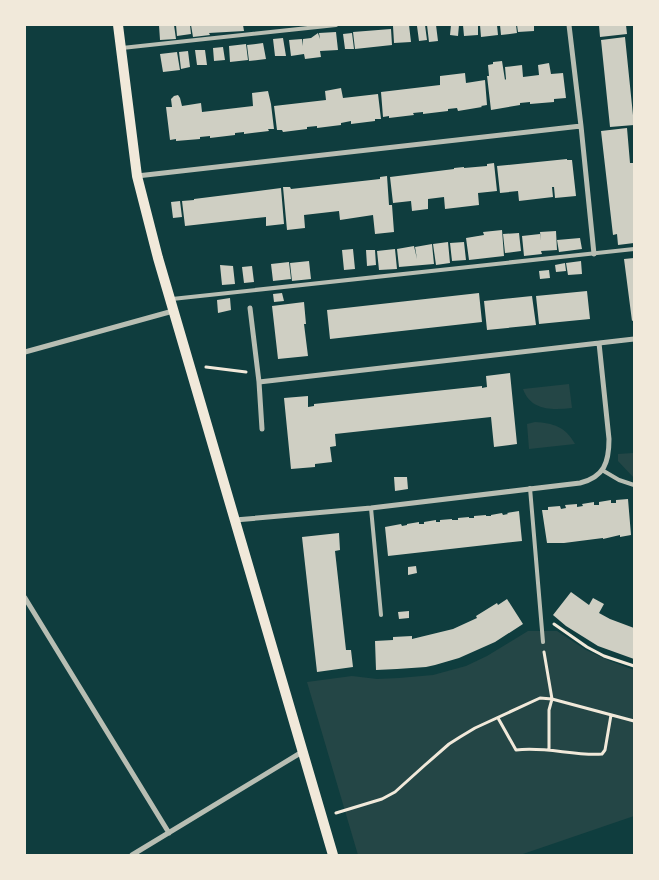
<svg xmlns="http://www.w3.org/2000/svg" width="659" height="880" viewBox="0 0 659 880" font-family="'Sofia Sans Condensed',sans-serif">
	<style>
		.green { fill: #244646 }
		.building { fill: #cfcfc3 }
		.lines { fill: none; stroke-linecap: round; stroke-linejoin: round }
		.path { stroke: #f1e9da; stroke-width: 3 }
		.service { stroke: #b8beb3; stroke-width: 4 }
		.minor { stroke: #b8beb3; stroke-width: 5 }
		.secondary { stroke: #f1e9da; stroke-width: 10 }
	</style>
	<rect width="100%" height="100%" fill="#0f3d3e"/>
	<path class="green" d="M569 384 572 408C552 410 531 411 523 389Z
		M535 422C553 423 566 427 575 444L529 449 527 424Z
		M633 453 634 478 618 461V454Z
		M528 631H557L586 650 610 661 634 670V816L520 855H358L307 682 352 676 377 679 399 678 433 675 466 666 487 656Z"/>
	<path class="building" d="M159 25H174L176 39 160 40Z
		M176 25H190L191 34 177 36Z
		M191 25H243L244 31 209 33 210 35 193 37Z
		M409 25 411 42 394 43 393 26Z
		M423 25H425L427 40 419 41 417 26Z
		M427 25H436L438 41 429 42Z
		M451 25H459L458 36 450 35Z
		M463 25H478V35L464 36Z
		M480 25H497L498 35 481 37Z
		M500 25H516L517 33 501 35Z
		M517 25H534V31L518 32Z
		M599 25H626L627 34 600 37Z
		M391 29 392 45 355 49 353 32Z
		M336 32 338 50 320 51 321 57 305 59 304 54 291 56 289 40 302 39 303 46V39L311 38 318 33 320 39 319 33Z
		M352 33 354 49H345L343 34Z
		M625 37 634 125 610 127 601 40Z
		M283 38 286 56H275L273 39Z
		M263 43 266 59 249 61 247 45Z
		M246 44 248 60 230 62 229 46Z
		M223 47 225 60 214 61 213 48Z
		M195 50H205L207 65H197Z
		M188 51 190 67 181 69 179 52Z
		M177 52 180 70 163 72 160 54Z
		M502 61 505 80 506 79 505 67 522 65 523 77 539 75 538 65 549 63 551 74 563 73 566 98 554 99V102L530 104V102L520 103V105L491 110 487 76H489L488 65 493 64V62Z
		M465 73 466 83 485 80 487 105 481 106 482 107 458 111 457 108 448 109V111L423 114V112L413 113 414 115 389 118V116L383 117 381 92 440 85V76Z
		M341 88 343 98 378 94 381 119H375V121L351 124V121L341 123V125L317 128V126L307 127V129L283 132 282 130H277L274 106 326 100 325 91Z
		M268 91 271 104 274 129H268L269 131 244 134V132L235 133V135L210 138V136L200 137V139L176 141V139L170 140 166 107H172L171 99 174 96 178 95 180 98 182 106 201 103 202 112 253 106 252 93Z
		M627 128 630 163H634V243L618 245 617 234 613 235 601 131Z
		M567 159V160H572L576 196 555 198 554 187H552L553 197 519 201 518 191 500 193 497 166Z
		M494 163 497 191 478 193 479 205 445 209 444 197 428 199V209L412 211 411 201 393 203 390 177 454 169V168L464 167V168L487 166V164Z
		M387 176 389 205H392L394 232 375 234 373 215 340 220 339 211 304 215 305 228 287 230 283 187H290L291 189 380 179V177Z
		M281 188 284 224 266 226V217L185 226 182 201 194 200V199Z
		M180 201 182 217 173 218 171 202Z
		M502 230 504 256 469 260 466 238 484 235 483 232Z
		M556 231 557 250 541 251 542 254 524 256 522 236 540 234 541 241 540 232Z
		M519 233 521 251 505 253 503 234Z
		M580 238 582 249 559 252 557 240Z
		M448 242 450 263 436 265 433 244Z
		M464 242 466 260 452 261 450 243Z
		M432 244 434 264 399 267 397 249 414 246 417 259 415 247Z
		M353 249 355 269 344 270 342 250Z
		M395 249 397 269 379 270 377 251Z
		M366 250H375L376 265 367 266Z
		M634 258V320L632 321 624 259Z
		M309 261 311 279 292 281 290 263Z
		M581 261 582 274 568 275 566 263Z
		M289 262 291 279 273 281 271 264Z
		M565 263 566 271 556 272 555 265Z
		M220 265 233 266 235 284 222 285Z
		M252 266 254 282 244 283 242 267Z
		M549 270 550 278 540 279 539 271Z
		M587 291 590 319 539 324 536 296Z
		M282 293 284 301 274 302 273 294Z
		M479 293 482 322 330 339 327 310Z
		M532 296 536 325 487 330 484 301Z
		M230 298 231 310 218 313 217 300Z
		M304 302 306 324H304L308 356 278 359 272 306Z
		M510 373 517 444 494 447 491 417 335 434 336 446 330 447 332 462 315 464V467L291 469 284 398 308 396V407L314 406V404L482 386V388L487 387 486 376Z
		M394 477H407L408 489 395 491Z
		M628 499 631 535 620 537V535L603 539V538L564 543H547L542 510H548V507L560 506 561 509 566 508 565 505 577 504V507L583 506 582 504 594 502V505H599V502L611 500V503H616V500Z
		M519 511 522 541 388 556 385 527 401 524 402 526 407 525V524L419 522V524H424V522L436 520V522H440V520L452 519V520H458V518L469 517V518H474V516L486 515V516H491V515L502 513 503 515 508 514 507 513Z
		M339 533 340 550 335 551 346 650H351L353 667 317 672 302 537Z
		M416 566 417 573 408 575V567Z
		M571 592 589 605 593 598 604 604 599 613 610 619 634 628V659L598 646 566 626 553 615Z
		M507 599 523 624 495 642 459 658 435 665 426 667 397 669 376 670 375 641 393 640V637L412 636V639L453 629 477 618 476 616 497 603 498 605Z
		M409 611V618L399 619 398 612Z"/>
	<g class="lines">
		<path class="path" d="M206 367 246 372
			M554 624 587 647 604 656 634 666
			M544 652 552 699 549 710V750
			M498 718 516 750C545 746 573 756 602 754L605 750 611 715
			M336 813 382 799 395 792 425 765 449 744 460 737 475 728 540 698 552 699 634 721"/>
		<path class="service" d="M122 48 336 25
			M172 299 634 249
			M602 470 619 480 634 485
			M530 488 543 642
			M371 508 381 615"/>
		<path class="minor" d="M569 25 581 126 594 254
			M137 176 581 126
			M250 308 259 382 262 429
			M25 352 173 311
			M259 382 634 339
			M235 520 371 508 580 483C604 477 609 463 609 439L599 343
			M25 598 169 833
			M132 855 302 752"/>
		<path class="secondary" d="M118 25 137 176 158 258 333 855"/>
	</g>
	<rect width="659" height="880" fill="none" stroke="#f1e9da" stroke-width="52"/>
</svg>
